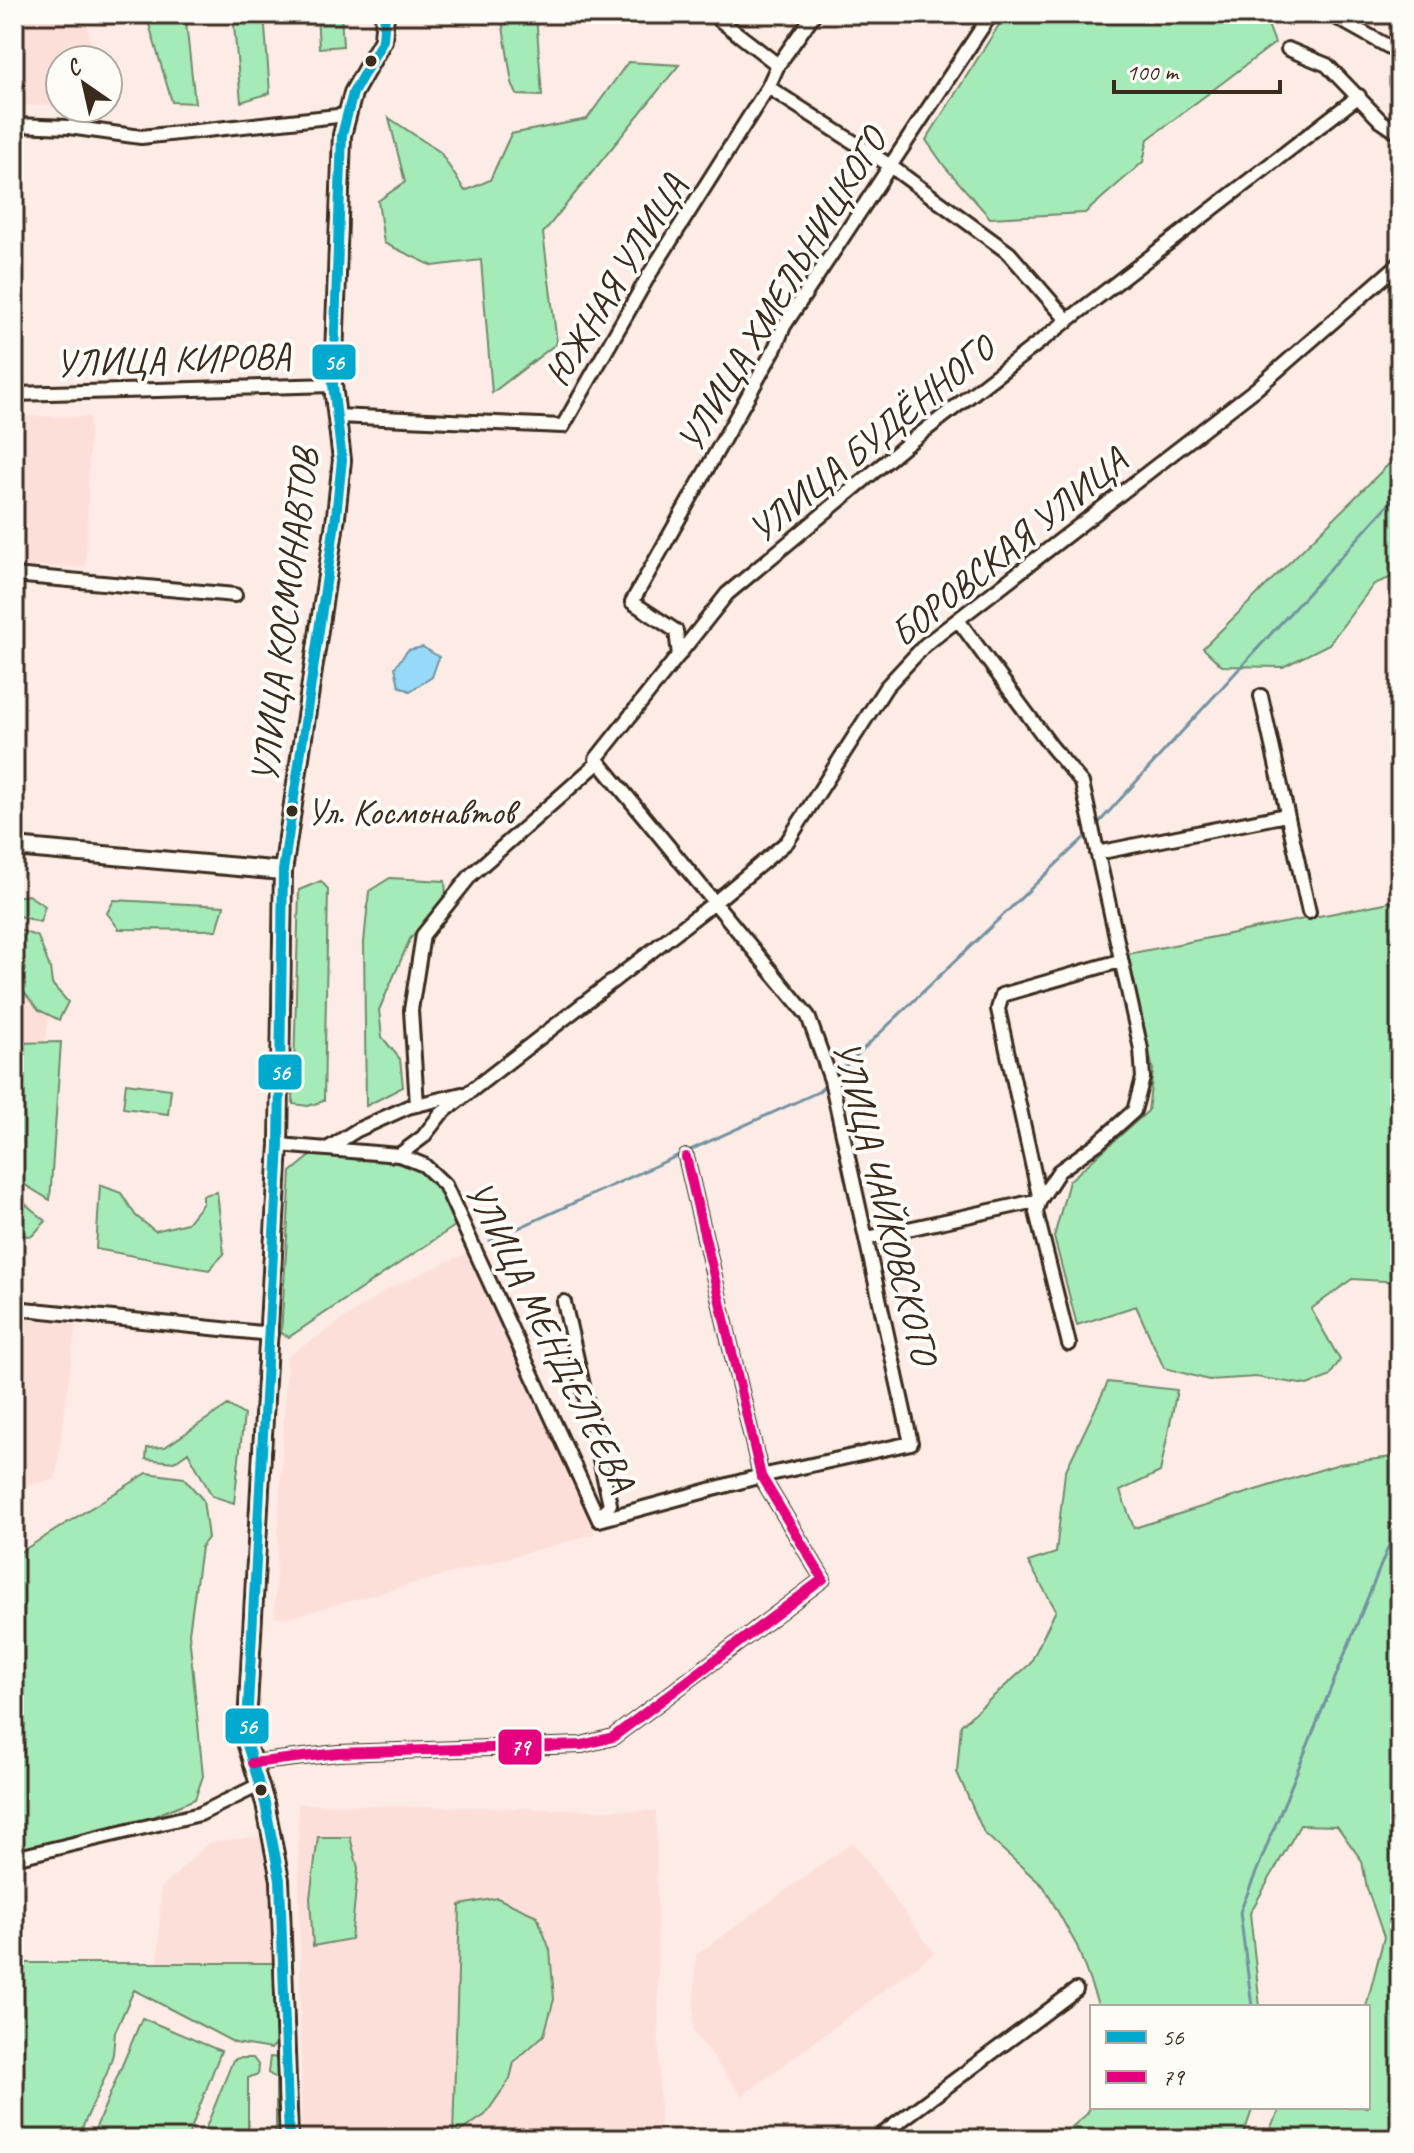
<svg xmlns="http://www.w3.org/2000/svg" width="1414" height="2153" viewBox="0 0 1414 2153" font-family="Caveat,sans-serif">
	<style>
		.built { fill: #fddfda }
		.green { fill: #a5ebb8; stroke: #708a6b; stroke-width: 2 }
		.water { fill: #96d9f8; stroke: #7293a1; stroke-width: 2 }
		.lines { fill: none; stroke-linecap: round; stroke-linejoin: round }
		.stream { stroke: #7293a1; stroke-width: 3 }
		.minor-casing { stroke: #3b2a1e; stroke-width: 18 }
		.tertiary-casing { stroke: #3b2a1e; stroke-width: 22 }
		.minor { stroke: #fdfcf7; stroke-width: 12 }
		.tertiary { stroke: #fdfcf7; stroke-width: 16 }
		.bus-1-casing { stroke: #fdfcf7; stroke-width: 16 }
		.bus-2-casing { stroke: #fdfcf7; stroke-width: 16 }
		.bus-1 { stroke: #00a9ce; stroke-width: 10 }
		.bus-2 { stroke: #e5007d; stroke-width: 10 }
		.bus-dot { fill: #3b2a1e; stroke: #fdfcf7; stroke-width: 3 }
		.labels { text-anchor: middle; stroke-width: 8; stroke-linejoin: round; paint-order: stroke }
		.bus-label { font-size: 36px; fill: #3b2a1e; stroke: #fdfcf7; text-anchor: start }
		.street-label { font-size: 38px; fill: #3b2a1e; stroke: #fdfcf7 }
		.line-badge { stroke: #fdfcf7; stroke-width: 3 }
		.badge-label { font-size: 22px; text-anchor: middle; font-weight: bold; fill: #fff }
	</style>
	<rect width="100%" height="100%" fill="#fdebe6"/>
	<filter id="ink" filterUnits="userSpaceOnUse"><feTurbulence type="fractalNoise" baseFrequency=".0125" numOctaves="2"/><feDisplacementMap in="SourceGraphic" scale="16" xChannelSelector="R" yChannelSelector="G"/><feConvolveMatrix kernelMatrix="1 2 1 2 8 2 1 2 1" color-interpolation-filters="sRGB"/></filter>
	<g filter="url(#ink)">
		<path class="built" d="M14 14H86L93 60H60V105L14 106Z
			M14 416 90 417 86 567 14 566Z
			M14 987 53 991 36 1101 14 1098Z
			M469 1252 595 1534 287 1618 274 1617 287 1357 390 1288Z
			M14 1318 76 1323 56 1479 14 1489Z
			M298 1804 656 1811 660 2139H302Z
			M260 1837 269 1850 276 1963H158L161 1889 209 1842Z
			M853 1842 934 1953 742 2096 693 2031 696 1955Z"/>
		<path class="green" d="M146 14H185L195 103 172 102Z
			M233 14H264L270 93 241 102Z
			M317 14H341L343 46 319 48Z
			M501 14H536L542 96 517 95 512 83Z
			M1006 14H1264L1275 43 1148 139 1143 162 1085 213 990 218 945 167 926 140Z
			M628 62 679 65 543 233 557 343 492 393 481 260 433 266 384 243 378 201 405 182 389 118 440 152 465 191 490 180 511 134 587 119Z
			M1400 453V574L1374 584 1329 644 1283 667 1222 666 1203 648Z
			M390 878 445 881 446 896 410 939 379 1010 382 1037 400 1059 403 1087 366 1106 364 943 369 891Z
			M321 881 328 889 324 1101 308 1106 293 1104 299 890Z
			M28 895 45 906 40 922 19 916 17 929 38 937 50 968 52 984 68 1002 59 1020 39 1010 14 981 16 961 14 960V897Z
			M114 900 224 906 217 930 119 929 107 913Z
			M1400 900V1282L1352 1279 1311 1309 1340 1360 1329 1377 1307 1385 1256 1377 1209 1380 1164 1368 1136 1306 1077 1325 1054 1237 1069 1181 1148 1111 1153 1070 1128 954Z
			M61 1042 50 1200 22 1183 14 1162V1043Z
			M126 1083 171 1089 168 1114 123 1108Z
			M313 1154C349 1157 421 1156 440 1191 446 1202 449 1215 455 1226L289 1337 281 1333 291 1172Z
			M100 1185 121 1193 136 1216 155 1231 187 1223 203 1203V1195L217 1192 224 1254 209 1270 96 1249Z
			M14 1201 23 1202 46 1221 32 1236 14 1235Z
			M1108 1382 1177 1390 1160 1472 1120 1491 1134 1528 1339 1464 1400 1456V2139H1275L1271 2126 1282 2107H1368L1366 2007 1384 1937 1367 1888 1362 1861 1337 1826 1300 1825 1250 1913 1260 2007H1099L1077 1946 1044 1887 984 1833 957 1772 961 1725 1030 1664 1056 1610 1028 1562 1056 1553 1065 1472Z
			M228 1405 244 1415 234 1503 212 1496 188 1452 174 1462 146 1459 147 1448 165 1447Z
			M147 1473 184 1478 203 1500 208 1538 201 1547 189 1633 203 1776 195 1799 121 1830 14 1855V1556Z
			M318 1837H350L358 1868 351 1939 313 1946 310 1898Z
			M497 1898 537 1916 550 1950 554 1999 544 2035 514 2062 510 2079 485 2115 453 2136 460 1905Z
			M14 1963H276L277 2042 271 2049 235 2043 134 1990 115 2032 113 2054 107 2073 77 2139H14Z
			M142 2018 221 2051 187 2139H91Z
			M270 2057 280 2058V2139H276V2078L268 2073Z
			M239 2058H253L259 2066 258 2074 248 2078V2139H210L203 2135 233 2060Z
			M1092 2103V2107H1253L1242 2139H1058L1087 2114Z"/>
		<path class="water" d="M423 647 439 657 432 677 410 691 399 686 395 667 408 650Z"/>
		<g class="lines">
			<path class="stream" d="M1095 827 1400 492
				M835 1076 1090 832
				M490 1241 818 1092 827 1084
				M1252 2007 1240 1912 1400 1518"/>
			<g class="minor-casing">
				<path id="minor" d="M712 14 778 65
					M1330 14 1400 53
					M1288 49 1327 65 1381 121 1400 134
					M768 87 889 165 1009 253 1068 321
					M14 125 69 127 141 137 347 115
					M14 394 333 385
					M337 416 563 426 649 275 768 87 778 65 814 14
					M14 575 235 595
					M679 655 676 631 632 602 775 348 784 326 991 14
					M1261 696 1309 912
					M1097 853 1286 815
					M417 1105 411 1010 423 935 471 875 599 762 596 759 727 594 906 445 1359 96
					M279 1145 399 1155 423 1137 441 1114 715 902 787 842 886 687 925 645 1257 388 1400 263
					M327 1149 357 1130 408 1107 462 1094
					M399 1155 424 1165 445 1185 599 1520
					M867 1238 1040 1200 1059 1171 1098 1143 1134 1111 1143 1078 1141 1049 1082 783 1051 746 958 620
					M564 1302 610 1504 599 1520
					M14 1308 271 1334
					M1069 1344 1036 1212 1040 1200 998 1009 1002 995 1120 961
					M599 1520 761 1476 911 1443 831 1080 808 1016 599 762
					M252 1763 338 1753 582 1745 613 1737 823 1579 761 1476 686 1157
					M14 1858 200 1814 259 1785
					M876 2139 1076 1990"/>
			</g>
			<g class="tertiary-casing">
				<path id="tertiary" d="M14 847 283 871
					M289 2139 280 1880 265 1803 246 1742 279 1145 283 871 336 516 342 460 333 385 342 135 353 93 383 40 385 14"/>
			</g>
			<use href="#minor" class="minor"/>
			<use href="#tertiary" class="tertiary"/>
			<g class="bus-1-casing">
				<path id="bus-1" d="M289 2139 280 1880 265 1803 246 1742 279 1145 283 871 336 516 342 460 333 385 342 135 353 93 383 40 385 14"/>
			</g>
			<g class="bus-2-casing">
				<path id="bus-2" d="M252 1763 338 1753 582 1745 613 1737 823 1579 761 1476 686 1157"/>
			</g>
			<use href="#bus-1" class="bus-1"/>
			<use href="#bus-2" class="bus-2"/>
		</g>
	</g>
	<g class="bus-dot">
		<circle cx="371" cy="61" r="7"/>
		<circle cx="292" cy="811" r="7"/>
		<circle cx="261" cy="1790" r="7"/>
	</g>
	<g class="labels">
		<g class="bus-label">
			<text x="307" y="824">Ул. Космонавтов</text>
		</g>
		<g class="street-label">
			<text transform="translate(615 280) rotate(-59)" y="13">ЮЖНАЯ УЛИЦА</text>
			<text transform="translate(781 290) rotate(-59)" y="13">УЛИЦА ХМЕЛЬНИЦКОГО</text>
			<text transform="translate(173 359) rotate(-2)" y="13">УЛИЦА КИРОВА</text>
			<text transform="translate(871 439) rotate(-39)" y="13">УЛИЦА БУДЁННОГО</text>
			<text transform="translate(1008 547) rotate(-39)" y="13">БОРОВСКАЯ УЛИЦА</text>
			<text transform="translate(284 616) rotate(-83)" y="13">УЛИЦА КОСМОНАВТОВ</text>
			<text transform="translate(886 1202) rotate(76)" y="13">УЛИЦА ЧАЙКОВСКОГО</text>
			<text transform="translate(551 1336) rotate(64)" y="13">УЛИЦА МЕНДЕЛЕЕВА</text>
		</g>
	</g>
	<g class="line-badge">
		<rect x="311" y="343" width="46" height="38" rx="8" fill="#00a9ce"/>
		<rect x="257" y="1053" width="46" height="38" rx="8" fill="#00a9ce"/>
		<rect x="224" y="1707" width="46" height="38" rx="8" fill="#00a9ce"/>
		<rect x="497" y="1728" width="46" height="38" rx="8" fill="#e5007d"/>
	</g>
	<g class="badge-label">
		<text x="334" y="370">56</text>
		<text x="280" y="1080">56</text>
		<text x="247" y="1734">56</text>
		<text x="520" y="1755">79</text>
	</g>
	<rect width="1414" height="2153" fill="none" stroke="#fdfcf7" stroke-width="48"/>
	<rect x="24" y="24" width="1366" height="2105" fill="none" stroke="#3b2a1e" stroke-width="3" filter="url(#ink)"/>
	<rect x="1090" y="2005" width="280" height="104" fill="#fdfcf7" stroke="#afa8a0" stroke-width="2"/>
	<rect x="1106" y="2031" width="40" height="12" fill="#00a9ce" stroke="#afa8a0" stroke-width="2"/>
	<text x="1162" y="2045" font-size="24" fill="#3b2a1e">56</text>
	<rect x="1106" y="2071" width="40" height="12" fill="#e5007d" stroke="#afa8a0" stroke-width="2"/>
	<text x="1162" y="2085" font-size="24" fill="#3b2a1e">79</text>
	<g transform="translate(84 84) rotate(326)"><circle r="38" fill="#fdfcf7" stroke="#afa8a0" stroke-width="2"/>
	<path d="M0-6L14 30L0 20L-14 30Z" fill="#3b2a1e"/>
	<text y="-12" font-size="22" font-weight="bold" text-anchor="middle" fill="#3b2a1e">С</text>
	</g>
	<path d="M1114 80v12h166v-12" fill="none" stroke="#3b2a1e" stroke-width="4"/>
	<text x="1126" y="80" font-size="24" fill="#3b2a1e" stroke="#fdfcf7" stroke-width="6" paint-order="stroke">100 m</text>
</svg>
